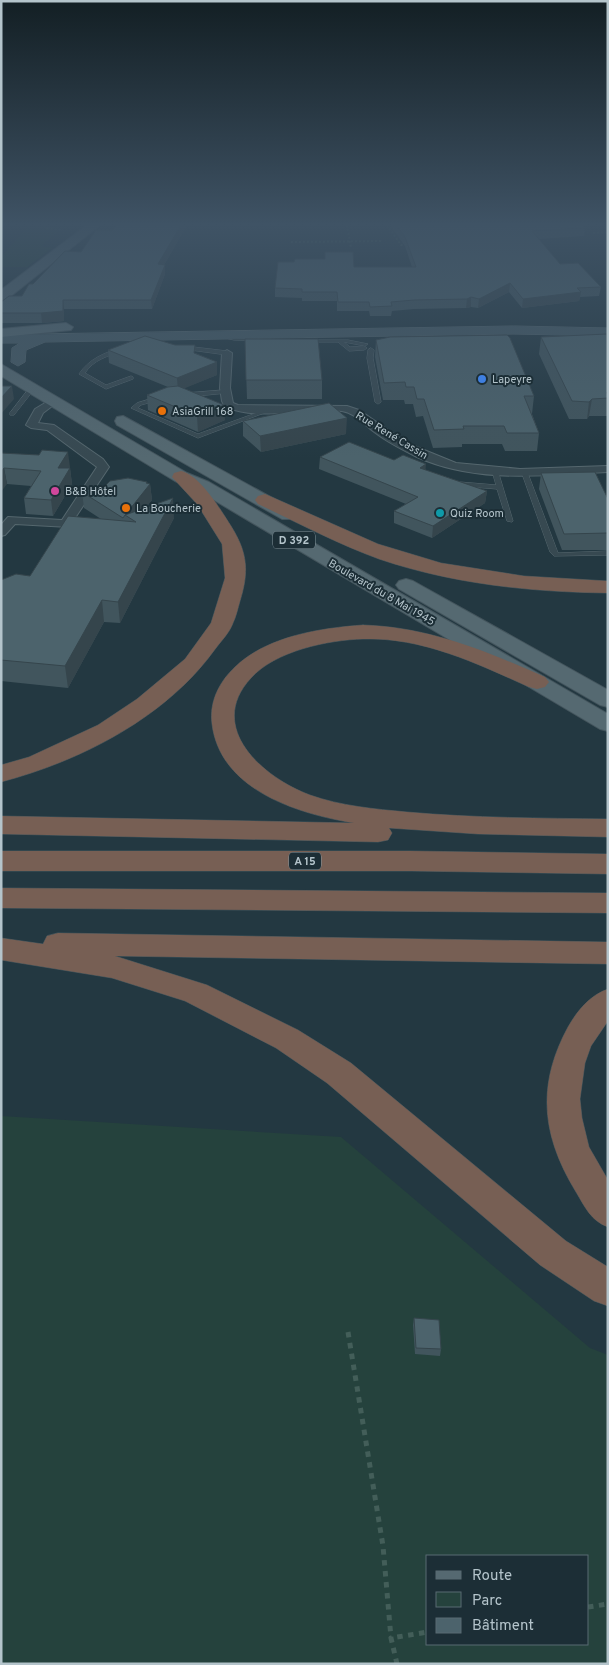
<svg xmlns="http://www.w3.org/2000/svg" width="609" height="1665" viewBox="0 0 609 1665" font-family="Overpass,sans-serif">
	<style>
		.green { fill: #25423d; fill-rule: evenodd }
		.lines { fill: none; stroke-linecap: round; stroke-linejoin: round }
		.lane-casing { stroke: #55676e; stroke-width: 1 }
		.street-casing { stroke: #55676e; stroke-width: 2 }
		.secondary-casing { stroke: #55676e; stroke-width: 1 }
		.primary-casing { stroke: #44555d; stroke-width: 2 }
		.highway-casing { stroke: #42545b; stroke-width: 1 }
		.path-far1 { stroke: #435e59; stroke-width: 2; stroke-dasharray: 2 2; stroke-linecap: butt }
		.path { stroke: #435e59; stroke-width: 5; stroke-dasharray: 5.5 5.5; stroke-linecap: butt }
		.lane { fill: #374951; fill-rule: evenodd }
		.street { fill: #374951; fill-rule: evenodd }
		.secondary { fill: #455a64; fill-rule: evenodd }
		.primary { fill: #556971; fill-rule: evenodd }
		.highway { fill: #775f54; fill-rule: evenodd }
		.wall { fill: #41555d }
		.shaded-wall { fill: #35454c }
		.building { fill: #4c636c; stroke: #35454c }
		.shop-dot { fill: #3f7fe0; stroke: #1c2e36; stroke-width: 2 }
		.food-dot { fill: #e8710a; stroke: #1c2e36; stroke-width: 2 }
		.hotel-dot { fill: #d1479c; stroke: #1c2e36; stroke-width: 2 }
		.culture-dot { fill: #0f9aa8; stroke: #1c2e36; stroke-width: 2 }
		.labels { text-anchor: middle; stroke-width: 4; stroke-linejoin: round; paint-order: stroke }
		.far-poi-label { font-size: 11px; fill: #b4c4cb; stroke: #1c2e36; text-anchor: start }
		.far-street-label { font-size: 11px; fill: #b4c4cb; stroke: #1c2e36 }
		.shield { fill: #1c2e36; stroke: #86979e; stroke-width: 1 }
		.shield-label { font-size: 11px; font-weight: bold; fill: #b4c4cb }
	</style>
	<rect width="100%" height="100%" fill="#233841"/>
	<path class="green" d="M18 225H49L47 228 59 230 41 246 52 248 27 267H1V257L25 230Z
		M1 1116 341 1137 590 1348 608 1355V1664H1ZM428 1556H588V1644H428Z"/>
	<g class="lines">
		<g class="lane-casing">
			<path id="lane" d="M223 335 234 338 259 339 261 340 259 341 234 340 221 337V336Z
				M307 340H348L368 344 365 346 344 342 350 347 364 346 367 348 364 350 349 351 338 342H305V341Z
				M185 346 227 351 230 353 227 355 183 349 182 348Z
				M120 348 122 349V351C108 356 93 360 85 373L106 385 131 376 133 377V379L106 389 79 374C89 359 104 353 120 348Z
				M371 348 374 350 373 358 381 402 378 404 375 402 367 358 368 350Z
				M31 386 36 387 14 415H10V413Z
				M225 390 228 392 227 393 187 397 184 395 187 393Z
				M157 397 159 398V400L141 405 138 408 198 434 267 409 272 410 198 438 131 408 137 403Z
				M493 470 498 471 513 521 512 522 507 521 497 489 460 486 457 484 460 482 496 485 492 471Z
				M522 470 527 471 558 553 608 551V555L554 556 550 552 521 471Z"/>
		</g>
		<g class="street-casing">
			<path id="street" d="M227 350 232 353 230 388 233 403 238 405 347 406 359 410 407 443 456 463 520 469 608 466V472C544 475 477 484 417 457 403 450 389 443 377 434 366 427 356 413 342 411 304 406 263 422 225 407L222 401 220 388 222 353Z
				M55 397 60 400 43 413 38 423 54 425 103 459 109 467 69 527 15 524 5 535 1 536V525L8 517 62 520 97 467 47 430 31 428 26 425 35 409Z"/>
		</g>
		<g class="secondary-casing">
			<path id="secondary" d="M514 326 608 328V336L514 334 45 342 26 350 25 362 18 366 11 362 12 348 20 343H1V335Z"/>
		</g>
		<g class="primary-casing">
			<path id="primary" d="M87 225H100L6 300 1 301V290Z
				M66 323 73 327 71 330 1 337V329Z
				M1 364 187 473 209 482 608 714V731L600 729 197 490 175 481 1 376Z
				M123 416 296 511 298 515 296 519H282L117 425 115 421 117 417Z
				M406 579 413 581 608 690V707L600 705 399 589 396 585 399 581Z"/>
		</g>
		<g class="highway-casing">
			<path id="highway" d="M181 471C201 476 220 509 231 526 248 553 249 572 240 601 238 608 236 617 233 623 230 632 222 640 216 648 167 717 81 761 1 782V765L29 757 98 725 137 699 185 659 211 623 225 578 222 544 197 504 172 477 174 473Z
				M265 494 378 544 441 563 524 576 608 581V593C530 592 453 584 379 559 338 544 298 523 258 504L255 500 258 496Z
				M363 625C429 627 486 651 545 677L549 682 545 687 537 689 529 687C476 663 422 637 363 639 328 640 275 651 251 678 205 728 264 778 310 795 341 806 375 809 407 812 474 818 541 818 608 819V837L478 834 389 828 392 833 388 840 378 842 1 834V816L354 823C298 814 220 790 212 724 209 702 219 682 235 667 267 636 321 628 363 625Z
				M1 851H411L608 854V874L411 871H1Z
				M1 888 608 893V913L1 908Z
				M58 933 608 942V964L115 956 207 985 298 1030 351 1063 566 1241 608 1267V1306L594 1301 540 1265 327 1083 276 1048 185 1001 112 978 1 960V938L43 944 47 936Z
				M608 989V1021L591 1046 585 1063 580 1099 582 1118 589 1147 608 1180V1227C591 1221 585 1207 576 1192 542 1136 536 1086 568 1027 577 1011 590 995 608 989Z"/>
		</g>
		<path class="path-far1" d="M50 225 47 228 63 230
			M347 225 351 248
			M387 225 401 245H408
			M593 233 608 232
			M291 242 382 241"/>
		<path class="path" d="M348 1332 383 1546 391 1638
			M588 1607 608 1604
			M397 1664 391 1638 428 1632"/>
		<use href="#lane" class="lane"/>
		<use href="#street" class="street"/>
		<use href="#secondary" class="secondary"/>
		<use href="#primary" class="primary"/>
		<use href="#highway" class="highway"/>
	</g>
	<path class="wall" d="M117 225H187L164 265H165V274L152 309H64V321L42 323H1V302L22 296 33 284 113 230Z
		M390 225H582L585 228 584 236 539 239 560 264 601 287 599 296 580 297 579 301 522 308 509 292 478 308 471 307 466 308 414 309 392 311 391 316H370L369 311H337V301H302V298L275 297V288L354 267H412L405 246Z
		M608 334 607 416H589L587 419H569L539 354 541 337Z
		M245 339 322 380V399H247Z
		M376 340 534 396 532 414 539 433 537 451H505L502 444H462V447L433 448 423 416 416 417 413 404H405L404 400H383L375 357Z
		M108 350 195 353 217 362V375L184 388 225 420 198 432 148 410 147 395 168 387 109 363Z
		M243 421 346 434 261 452 243 436Z
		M1 453 70 467 69 468H70L72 484 53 516 26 514 24 498 31 486 7 484Z
		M320 457 394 460 426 470 487 491 485 503 432 538 394 523V511L406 504 319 469Z
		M541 473 608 499V550H562L539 489Z
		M147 482 148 484H150L152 500 146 507 174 518 120 623 104 622 68 688 1 681V580L30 576 101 519 84 508 82 492Z
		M414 1318 441 1349 440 1356 415 1354 413 1325Z"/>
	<path class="shaded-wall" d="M181 225H187L159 274 158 264Z
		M165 265V274L152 309 151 300Z
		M510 283 509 292 478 308 479 299Z
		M581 292 579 301 522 308 523 299Z
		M471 297V307L466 308 467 299Z
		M63 300 64 309V321L42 323 41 313Z
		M217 362V375L178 391 177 378Z
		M12 386 14 399 1 414V398Z
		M592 399 589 416 587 419 589 402Z
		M224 405 225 420 198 432 197 416Z
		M347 418 346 434 261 452 260 436Z
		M68 452 70 467 60 484 58 468Z
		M426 464 425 476 420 468Z
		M4 468 7 484 1 492V472Z
		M70 468 72 484 53 516 51 500Z
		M147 482 148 487 150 484 152 500 135 521 125 515Z
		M487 491 485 503 432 538 433 526Z
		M173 498 174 518 120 623 118 602Z
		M102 600 104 622 68 688 65 666Z"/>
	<path class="building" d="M117 225H181L158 264 165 265 151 300H63V311L41 313H1V302L9 296H22L29 284H33L65 251 81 252 96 230H113Z
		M396 225H582L585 228 532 231 560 264 578 263 601 287 577 288 581 292 523 299 510 283 479 299 471 297 467 299 414 300 391 302 392 306 370 307 369 302H338L337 292H302V289L275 288 278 262H294L295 259H325V252H353L354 267H416L405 237Z
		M607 334 608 392H607L608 398 592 399 589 402 572 401 541 337Z
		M507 335 510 338 534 396H524L539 433H507L504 426H463L464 429 434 430 424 399H417L414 387H406L405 382 384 383 376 340 390 337Z
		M145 336 175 345H195L194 353 217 362 177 378 108 350Z
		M245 339H318L322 380H246Z
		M1 386H12L1 398Z
		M178 386 224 405 197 416 147 395 168 387Z
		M329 403 347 418 260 436 243 421Z
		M349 442 394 460 403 455 426 464 420 468 487 491 433 526 394 511 418 497 320 457Z
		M42 450 68 452 58 468H70L51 500 24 498 41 471 4 468 1 472V453L39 455Z
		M595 472 608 499V533L564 534 541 473Z
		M128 478 147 482 146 483 150 484 126 514 125 515 123 518 82 492 83 490 104 487 110 481Z
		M173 498 118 602 102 600 65 666 1 660V580L16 574 30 576 68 516 136 522 125 515Z
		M414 1318 439 1320 441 1349 416 1348Z"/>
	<linearGradient id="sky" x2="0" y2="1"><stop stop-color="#131f24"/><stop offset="0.49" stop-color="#3f5365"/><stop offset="1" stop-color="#3f5365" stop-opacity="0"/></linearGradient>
	<rect width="609" height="458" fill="url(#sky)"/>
	<circle class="shop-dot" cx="482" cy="379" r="5"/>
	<g class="food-dot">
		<circle cx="162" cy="411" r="5"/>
		<circle cx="126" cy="508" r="5"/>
	</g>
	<circle class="hotel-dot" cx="55" cy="491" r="5"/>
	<circle class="culture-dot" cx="440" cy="513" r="5"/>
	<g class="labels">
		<g class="far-poi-label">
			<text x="492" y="383">Lapeyre</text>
			<text x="172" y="415">AsiaGrill 168</text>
			<text x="65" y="495">B&amp;B Hôtel</text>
			<text x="136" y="512">La Boucherie</text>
			<text x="450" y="517">Quiz Room</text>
		</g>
		<g class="far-street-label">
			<text transform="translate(392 435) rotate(31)" y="4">Rue René Cassin</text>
			<text transform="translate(382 592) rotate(30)" y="4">Boulevard du 8 Mai 1945</text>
		</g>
		<g class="shield">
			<rect x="273" y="531.5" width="42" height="17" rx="4"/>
			<rect x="289" y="852.5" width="32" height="17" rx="4"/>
		</g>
		<g class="shield-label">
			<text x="294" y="544">D 392</text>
			<text x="305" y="865">A 15</text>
		</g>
	</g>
	<rect width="609" height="1665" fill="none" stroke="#b4c4cb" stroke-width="5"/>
	<rect x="426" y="1555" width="162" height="90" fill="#1c2e36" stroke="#596a72"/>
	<rect x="436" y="1571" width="25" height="8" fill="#556971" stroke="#596a72"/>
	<text x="472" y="1580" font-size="15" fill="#b4c4cb">Route</text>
	<rect x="436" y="1592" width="25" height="15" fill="#25423d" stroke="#596a72"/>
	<text x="472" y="1605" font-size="15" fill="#b4c4cb">Parc</text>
	<rect x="436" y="1618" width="25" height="15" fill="#4c636c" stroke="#596a72"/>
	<text x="472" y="1630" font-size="15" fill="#b4c4cb">Bâtiment</text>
</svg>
